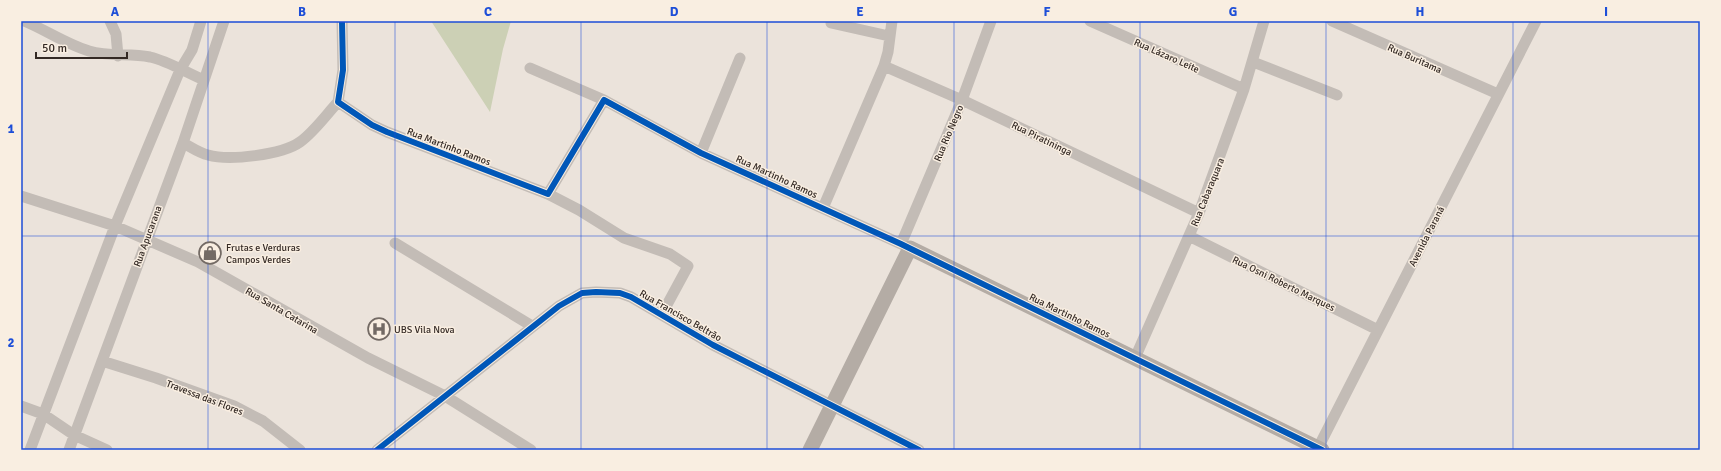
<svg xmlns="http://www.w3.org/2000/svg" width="1721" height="471" viewBox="0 0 1721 471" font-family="Signika,sans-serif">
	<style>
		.green { fill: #ccd0b5 }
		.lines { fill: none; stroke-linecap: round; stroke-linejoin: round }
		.street { stroke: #c3bcb6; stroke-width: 11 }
		.secondary { stroke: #b4aca5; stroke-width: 15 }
		.cycleway-casing { stroke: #f9eee1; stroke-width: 8 }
		.cycleway { stroke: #0057b8; stroke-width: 6 }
		.grid { fill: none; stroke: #1d4ed8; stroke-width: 1; stroke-opacity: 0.55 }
		.labels { text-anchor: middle; stroke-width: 3; stroke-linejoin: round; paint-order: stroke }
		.street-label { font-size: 10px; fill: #332924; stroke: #f9eee1 }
		.poi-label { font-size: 10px; fill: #332924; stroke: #f9eee1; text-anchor: start }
		.neatline { fill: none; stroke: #1d4ed8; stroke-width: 1.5 }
		.grid-label { font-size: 13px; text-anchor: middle; font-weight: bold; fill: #1d4ed8 }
	</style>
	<rect width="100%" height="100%" fill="#ebe3db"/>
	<path class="green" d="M431 21H511L503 49 490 112Z"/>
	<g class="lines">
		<path class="street" d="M24 21C46 30 66 44 89 51 109 57 129 53 150 57 168 61 187 73 204 80
			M110 21 116 34 118 56
			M342 21 343 70 338 102 372 125 387 132 548 194 604 100 701 153 910 248
			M1090 21 1244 89
			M1332 21 1498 94
			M831 23 889 36
			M1253 62 1337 95
			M884 66 962 100 1199 213
			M530 68 604 100
			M183 143C191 147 199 153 208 155 229 161 282 155 300 142 314 132 326 115 338 102
			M701 153 740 58
			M548 194 579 210 624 238 670 254 688 266 662 314
			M21 196 115 226 198 262 368 358 445 396 531 450
			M823 208 884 66 888 52 892 21
			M1189 236 1378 330
			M395 243 532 326
			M901 244 962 100 991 21
			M1135 358 1199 213 1244 89 1264 21
			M102 361 156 378 234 406 263 421 300 450
			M21 406 43 414 74 435 107 450
			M1318 448 1536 21
			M30 450 115 226 180 70 192 50 201 21
			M69 450 183 143 224 21
			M377 450 559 306 582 293 596 292 620 293 631 297 713 345 919 450"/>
		<path class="secondary" d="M810 450 910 248 1322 450"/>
		<g class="cycleway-casing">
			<path id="cycleway" d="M342 21 343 70 338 102 372 125 387 132 548 194 604 100 701 153 901 244 1322 450
				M377 450 559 306 582 293 596 292 620 293 631 297 713 345 919 450"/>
		</g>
		<use href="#cycleway" class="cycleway"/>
	</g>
	<path class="grid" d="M208 21V450M395 21V450M581 21V450M767 21V450M954 21V450M1140 21V450M1326 21V450M1513 21V450M21 236H1700"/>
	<defs>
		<g id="shop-ring" transform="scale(1.15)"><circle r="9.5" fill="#f9eee1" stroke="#736a64" stroke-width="1.5"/><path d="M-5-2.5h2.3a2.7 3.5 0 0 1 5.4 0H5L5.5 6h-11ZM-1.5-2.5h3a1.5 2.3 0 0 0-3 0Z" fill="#736a64"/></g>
		<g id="hospital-ring" transform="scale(1.15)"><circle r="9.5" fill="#f9eee1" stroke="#736a64" stroke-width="1.5"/><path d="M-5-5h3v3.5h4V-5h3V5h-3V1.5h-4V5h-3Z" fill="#736a64"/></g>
	</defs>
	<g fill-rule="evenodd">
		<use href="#shop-ring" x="210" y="253"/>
		<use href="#hospital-ring" x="379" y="329"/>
	</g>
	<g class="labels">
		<g class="street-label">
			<text transform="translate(1167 55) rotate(24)" y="4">Rua Lázaro Leite</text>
			<text transform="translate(1415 58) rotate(24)" y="4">Rua Buritama</text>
			<text transform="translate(948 133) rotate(-67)" y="4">Rua Rio Negro</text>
			<text transform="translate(1042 138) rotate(26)" y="4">Rua Piratininga</text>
			<text transform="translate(449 146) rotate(21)" y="4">Rua Martinho Ramos</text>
			<text transform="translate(777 176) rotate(25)" y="4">Rua Martinho Ramos</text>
			<text transform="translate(1207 192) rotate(-68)" y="4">Rua Cabaraquara</text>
			<text transform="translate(147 236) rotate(-70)" y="4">Rua Apucarana</text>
			<text transform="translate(1426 236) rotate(-63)" y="4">Avenida Paraná</text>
			<text transform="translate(1284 283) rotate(26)" y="4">Rua Osni Roberto Marques</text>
			<text transform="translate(282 310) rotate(30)" y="4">Rua Santa Catarina</text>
			<text transform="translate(681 315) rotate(30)" y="4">Rua Francisco Beltrão</text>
			<text transform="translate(1070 315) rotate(26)" y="4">Rua Martinho Ramos</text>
			<text transform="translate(205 397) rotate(21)" y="4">Travessa das Flores</text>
		</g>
		<g class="poi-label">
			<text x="226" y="251">Frutas e Verduras<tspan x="226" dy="12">Campos Verdes</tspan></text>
			<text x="394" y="333">UBS Vila Nova</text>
		</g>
	</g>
	<rect width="1721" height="471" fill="none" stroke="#f9eee1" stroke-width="44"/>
	<path d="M36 52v6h91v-6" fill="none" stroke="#332924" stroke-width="2"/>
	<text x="42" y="52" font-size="12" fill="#332924" stroke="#f9eee1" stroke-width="3" paint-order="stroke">50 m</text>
	<rect x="22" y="22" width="1677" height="427" class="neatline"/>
	<g class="grid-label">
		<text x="115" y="16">A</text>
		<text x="302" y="16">B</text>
		<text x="488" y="16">C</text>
		<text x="674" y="16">D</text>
		<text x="860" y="16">E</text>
		<text x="1047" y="16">F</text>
		<text x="1233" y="16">G</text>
		<text x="1420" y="16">H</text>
		<text x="1606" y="16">I</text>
		<text x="11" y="133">1</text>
		<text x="11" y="347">2</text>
	</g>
</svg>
